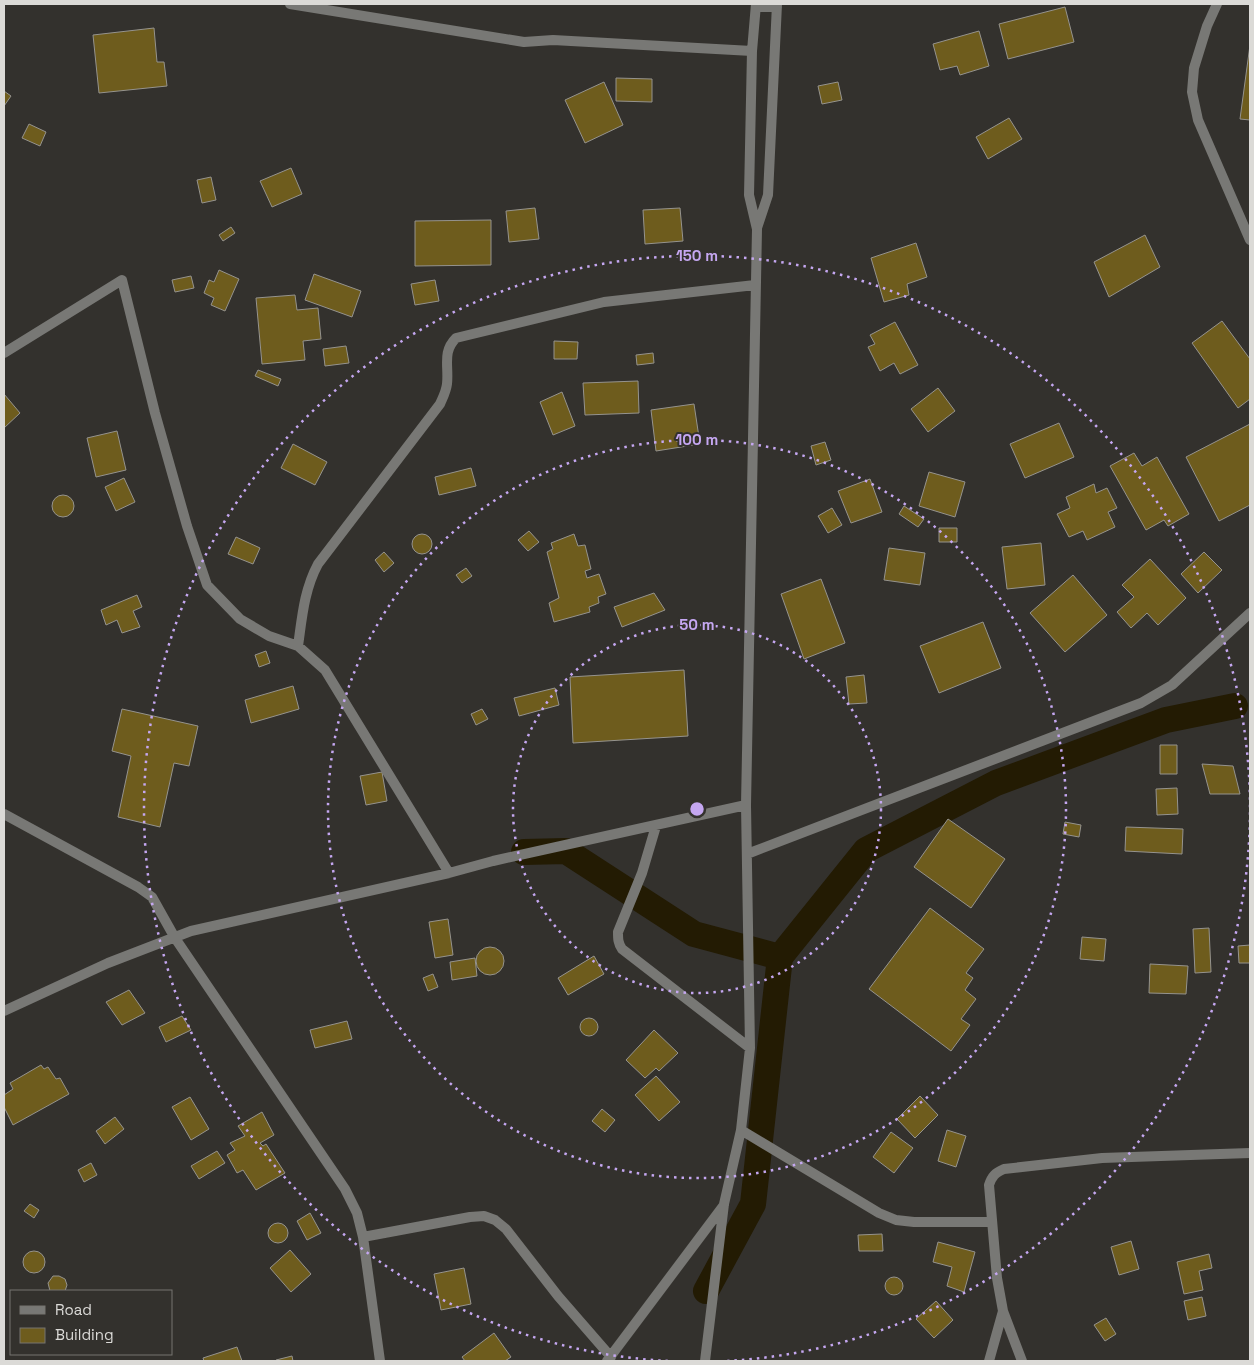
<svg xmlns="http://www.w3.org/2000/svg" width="1254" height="1365" viewBox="0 0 1254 1365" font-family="'Space Grotesk',sans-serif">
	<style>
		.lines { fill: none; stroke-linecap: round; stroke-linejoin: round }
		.canal { stroke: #231b03; stroke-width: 26 }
		.building { fill: #6e5c1d; stroke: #95938e }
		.street { stroke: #787875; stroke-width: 10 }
		.ring { fill: none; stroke: #c5a7f1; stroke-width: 2.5; stroke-dasharray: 2.5 5 }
		.centre { fill: #c5a7f1; stroke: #33312d; stroke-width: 2.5 }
		.ring-label { font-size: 15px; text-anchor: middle; font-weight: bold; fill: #c5a7f1; stroke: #33312d; stroke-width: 4; stroke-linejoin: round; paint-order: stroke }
	</style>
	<rect width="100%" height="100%" fill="#33312d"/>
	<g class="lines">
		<path class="canal" d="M524 852 566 851 694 934 780 957
			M706 1291 753 1204 780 957 866 850 996 783 1166 720 1235 706"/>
	</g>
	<path class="building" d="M1065 7 1074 42 1008 59 999 24Z
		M154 28 157 62H164L167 86 99 93 93 35Z
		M979 31 989 66 960 75 957 66 940 70 933 44Z
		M1250 45V120L1240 119Z
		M616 78 652 79V102L616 101Z
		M604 82 623 125 585 143 565 100Z
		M838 82 842 100 822 104 818 86Z
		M4 91 11 96 4 106Z
		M1009 118 1022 139 988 159 976 137Z
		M29 124 46 132 40 146 22 138Z
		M291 168 302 194 272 207 260 181Z
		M211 177 216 200 202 203 197 180Z
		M535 208 539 239 509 242 506 211Z
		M680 208 683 241 645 244 643 210Z
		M491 220V265L415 266V221Z
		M231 227 235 233 223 241 219 235Z
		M1145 235 1160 267 1109 297 1094 262Z
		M916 243 927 277 907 284 909 295 884 302 871 258Z
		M219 270 239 279 225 311 211 305 214 298 204 293 209 280 214 282Z
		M314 274 361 291 352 317 305 300Z
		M191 276 194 288 175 292 172 280Z
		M435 280 439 301 415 305 411 284Z
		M295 295 297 310 318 308 321 339 303 341 305 360 262 364 256 298Z
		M1222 321 1250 359V399L1238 408 1192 343Z
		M895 322 918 365 900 374 894 363 880 371 868 347 875 344 870 335Z
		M554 341 578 342 577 359H554Z
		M346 346 349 363 325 366 323 349Z
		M653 353 654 363 637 365 636 355Z
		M258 370 281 379 278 386 255 376Z
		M638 381 639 413 585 415 583 383Z
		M938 388 955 411 928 432 911 409Z
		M562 392 575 426 553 435 540 402Z
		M4 394 20 413 4 428Z
		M694 404 700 444 656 451 651 410Z
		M1059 423 1074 457 1025 478 1010 444Z
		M1250 424V505L1219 521 1186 457Z
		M117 431 126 470 96 477 87 438Z
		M825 442 831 460 816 465 811 446Z
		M293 444 327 462 315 485 281 468Z
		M1134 453 1142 466 1157 457 1189 514 1168 526 1164 520 1146 530 1110 466Z
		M471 468 476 486 439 495 435 477Z
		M929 472 965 482 955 517 919 506Z
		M124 478 135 502 116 511 105 487Z
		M870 479 882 512 851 523 838 491Z
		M1094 484 1096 493 1107 488 1117 508 1108 512 1115 527 1087 540 1083 531 1069 537 1057 514 1070 508 1066 497Z
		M52 506a11 11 0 1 1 22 0a11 11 0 1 1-22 0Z
		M904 506 924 519 918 527 899 514Z
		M832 508 842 525 828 533 818 516Z
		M939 528H957V542H939Z
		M529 531 539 542 528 551 518 540Z
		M412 544a10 10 0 1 1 20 0a10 10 0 1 1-20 0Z
		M574 534 578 546 585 545 591 569 585 571 587 578 599 574 606 594 598 597 599 603 589 607 590 612 554 622 549 603 559 598 547 552 553 549 551 543Z
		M236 537 260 548 253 564 228 554Z
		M1041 543 1045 585 1007 589 1002 547Z
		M889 548 925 553 920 585 884 580Z
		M384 552 394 563 384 572 375 560Z
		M1204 552 1222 570 1198 593 1181 574Z
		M1150 559 1186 598 1158 625 1147 613 1131 628 1117 612 1134 597 1122 585Z
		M466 568 472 576 462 583 456 575Z
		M1073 575 1107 615 1065 652 1030 613Z
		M821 579 845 643 804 659 781 594Z
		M654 593 665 610 622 627 614 607Z
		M137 595 142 607 133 611 140 627 122 633 117 620 106 625 101 610Z
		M983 622 1001 668 939 693 920 646Z
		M266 651 270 663 259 667 255 655Z
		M684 670 688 736 573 743 570 677Z
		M864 675 867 703 849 704 846 677Z
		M293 686 299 709 251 723 245 700Z
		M555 688 559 705 519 716 514 698Z
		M122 709 198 726 189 766 174 763 160 827 118 817 131 756 112 751Z
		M482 709 488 719 476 725 471 714Z
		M1160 745H1177V774H1160Z
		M1202 764 1233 766 1240 794H1210Z
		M382 772 387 801 366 805 360 776Z
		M1177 788 1178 814 1157 815 1156 789Z
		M948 819 1005 859 971 908 914 867Z
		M1065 822 1081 825 1079 837 1063 834Z
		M1126 827 1183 829 1182 854 1125 851Z
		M930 908 984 949 966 973 973 978 965 990 976 999 961 1019 970 1025 951 1051 869 989Z
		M448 919 453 955 435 958 429 922Z
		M1209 928 1211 972 1195 973 1193 929Z
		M1082 937 1106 939 1104 961 1080 959Z
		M1250 945V963H1239L1238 946Z
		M476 961a14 14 0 1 1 28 0a14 14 0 1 1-28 0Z
		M594 956 604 974 568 995 558 978Z
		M475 958 477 976 452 980 450 962Z
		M1150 964 1188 966 1186 994 1149 993Z
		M433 974 438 987 428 991 423 978Z
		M129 990 145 1013 122 1025 106 1002Z
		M182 1016 191 1030 166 1042 159 1027Z
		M580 1027a9 9 0 1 1 18 0a9 9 0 1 1-18 0Z
		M347 1021 352 1039 315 1048 310 1030Z
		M654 1030 678 1053 659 1071 656 1068 645 1078 626 1060Z
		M41 1065 44 1069 48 1067 56 1079 60 1078 69 1094 13 1125 4 1107V1095L13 1089 10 1083Z
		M656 1076 680 1102 659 1121 635 1095Z
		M920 1096 938 1115 915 1138 897 1119Z
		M190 1097 209 1129 191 1140 172 1107Z
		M602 1109 615 1120 605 1132 592 1121Z
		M262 1112 274 1135 260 1143 263 1146 266 1144 285 1173 256 1190 243 1170 237 1173 227 1155 235 1150 230 1143 245 1136 238 1126Z
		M115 1117 124 1129 105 1144 96 1131Z
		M947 1130 966 1136 956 1167 938 1161Z
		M891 1132 913 1148 894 1173 873 1157Z
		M217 1151 225 1163 199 1179 191 1166Z
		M91 1163 97 1175 84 1182 78 1170Z
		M30 1204 39 1210 34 1218 24 1211Z
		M310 1213 321 1233 307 1240 297 1221Z
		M268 1233a10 10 0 1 1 20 0a10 10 0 1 1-20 0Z
		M882 1234 883 1251H859L858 1235Z
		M1131 1241 1139 1269 1119 1275 1111 1247Z
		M938 1242 975 1252 964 1292 947 1286 952 1267 933 1262Z
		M290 1250 311 1274 291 1292 270 1268Z
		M23 1262a11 11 0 1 1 22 0a11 11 0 1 1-22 0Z
		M1209 1254 1212 1268 1199 1271 1203 1290 1184 1294 1177 1262Z
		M464 1268 471 1304 441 1310 434 1274Z
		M53 1276H59L65 1279 67 1285 65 1291H50L48 1283Z
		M885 1286a9 9 0 1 1 18 0a9 9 0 1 1-18 0Z
		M1202 1297 1206 1316 1188 1320 1184 1301Z
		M936 1301 953 1320 934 1338 916 1319Z
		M1106 1318 1116 1334 1105 1341 1094 1325Z
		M494 1333 511 1357 505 1361H465L462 1357Z
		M237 1347 242 1361H204L203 1358Z
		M292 1356 293 1361H276V1360Z"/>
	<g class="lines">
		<path class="street" d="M290 4 524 42 553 40 752 51
			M1217 4 1207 26 1194 68 1192 92 1198 120 1250 240
			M756 7H777
			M757 228 768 195 777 4
			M4 353 122 280 155 413 187 526 207 585 240 619 269 636 298 646 325 670 449 873
			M298 646C302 618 304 590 318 564L440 404C443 397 446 392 447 384 449 366 442 352 456 338L604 302 755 285
			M4 814 138 887 152 897 175 938 345 1189 357 1213 363 1237 380 1361
			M656 826 642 873 618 932C618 939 618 943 622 949L750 1048
			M747 854 1141 703 1172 685 1250 613
			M4 1011 108 963 191 931 449 873 493 861 746 805
			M741 1130 879 1213 896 1220 914 1222H992
			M363 1237 470 1217 484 1216 495 1220 506 1229 558 1296 611 1357
			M607 1361 724 1205
			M705 1361 724 1204 741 1130 750 1048 746 805 757 229 749 195 752 51 756 4
			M989 1361 1003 1311
			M1022 1361 1003 1311 997 1278 989 1185C992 1176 995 1173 1004 1169L1102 1158 1250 1153"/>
	</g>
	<g class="ring">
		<circle cx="697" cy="809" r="184"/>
		<circle cx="697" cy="809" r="369"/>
		<path d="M668 1361A553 553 0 1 1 726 1361"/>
	</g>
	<circle cx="697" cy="809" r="8" class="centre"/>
	<g class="ring-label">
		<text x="697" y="261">150 m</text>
		<text x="697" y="445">100 m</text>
		<text x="697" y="630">50 m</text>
	</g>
	<rect width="1254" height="1365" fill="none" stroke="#dbdad7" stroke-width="10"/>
	<rect x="10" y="1290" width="162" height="65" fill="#33312d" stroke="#767571"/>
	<rect x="20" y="1306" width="25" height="8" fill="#787875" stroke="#767571"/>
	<text x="55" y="1315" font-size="15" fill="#dbdad7">Road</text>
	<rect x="20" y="1328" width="25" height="15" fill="#6e5c1d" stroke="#767571"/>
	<text x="55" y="1340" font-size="15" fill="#dbdad7">Building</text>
</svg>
